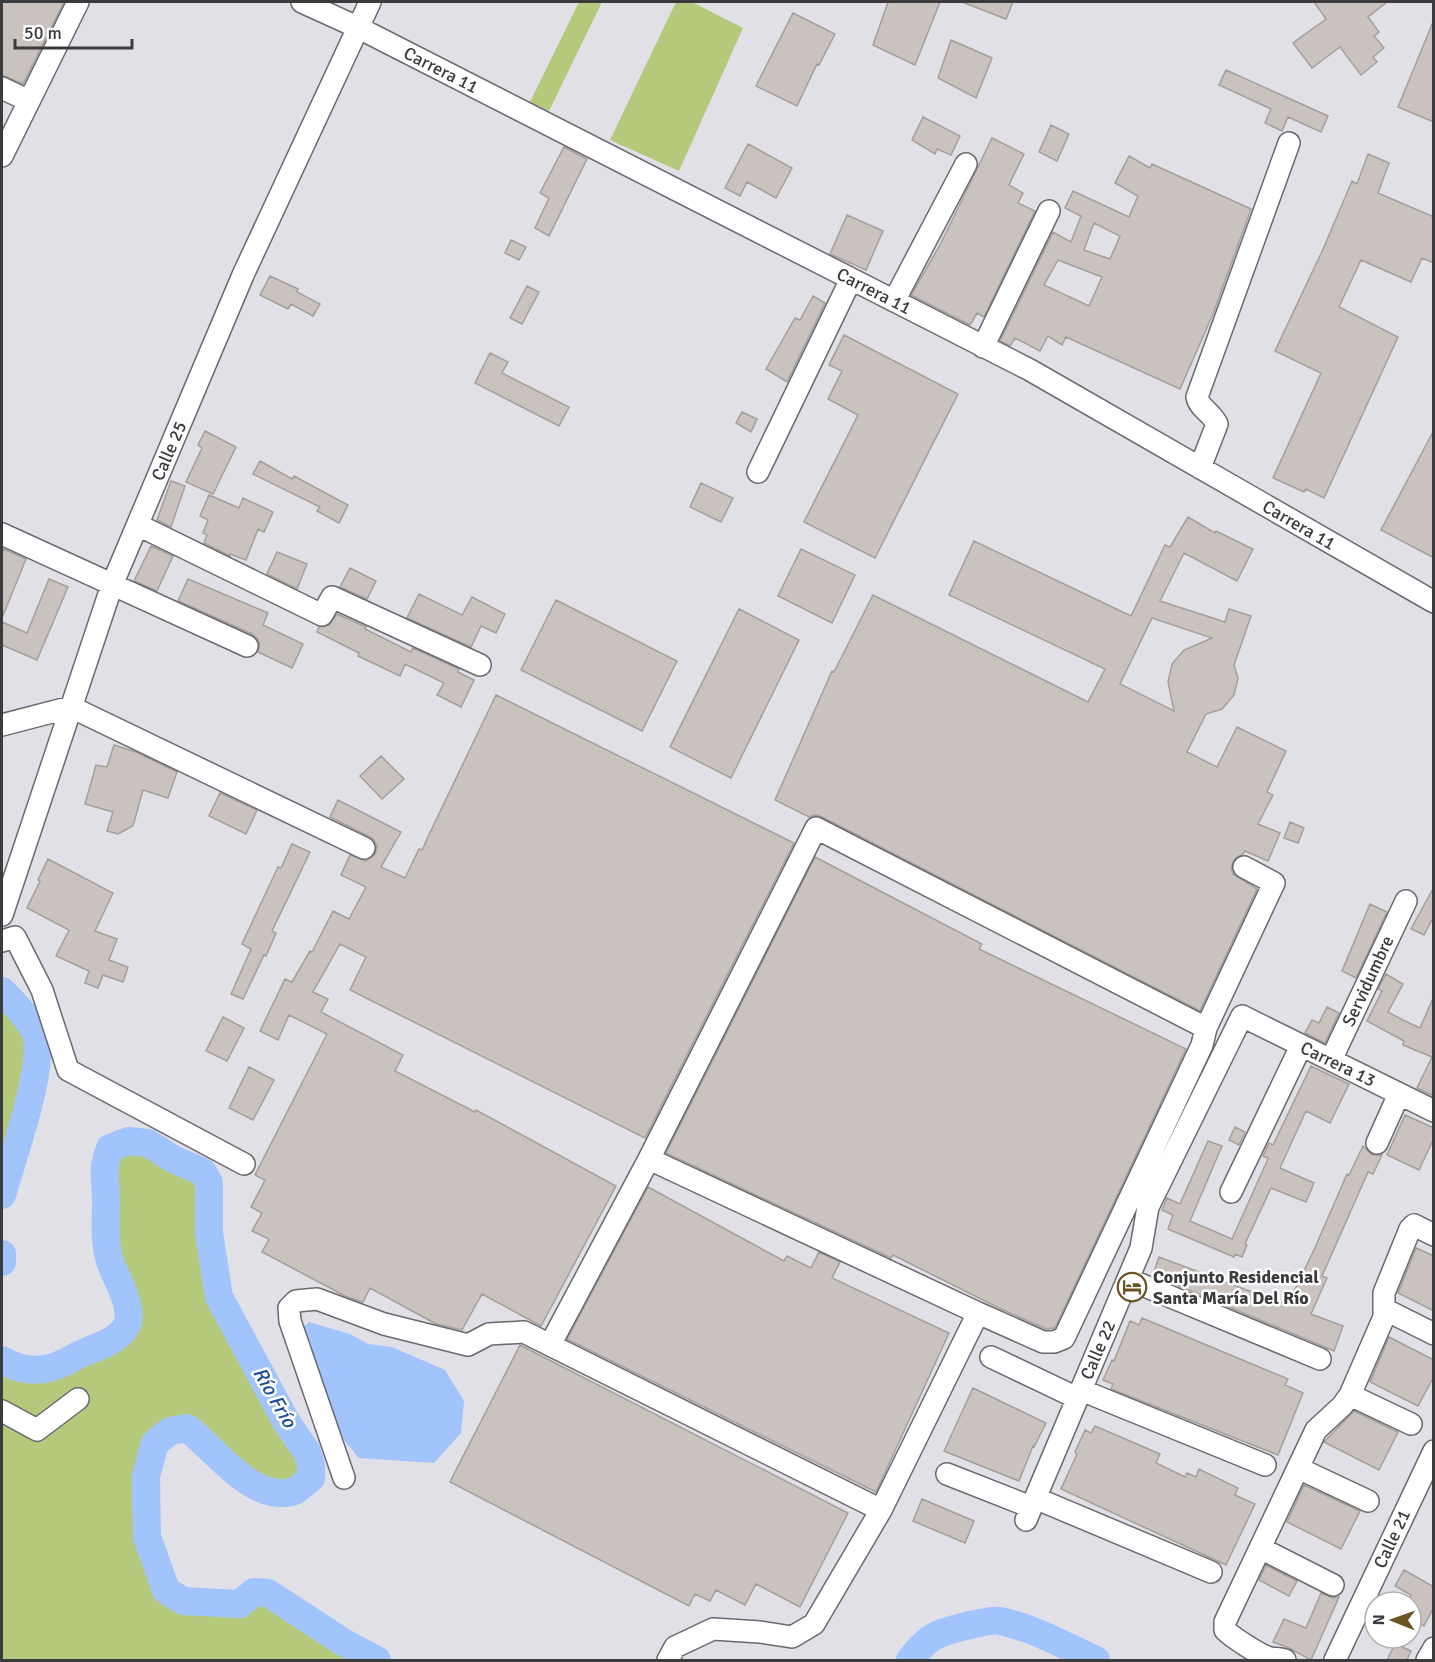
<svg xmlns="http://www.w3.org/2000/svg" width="1435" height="1662" viewBox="0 0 1435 1662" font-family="Signika,sans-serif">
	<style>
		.green { fill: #b5c97c }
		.water { fill: #a2c4fc }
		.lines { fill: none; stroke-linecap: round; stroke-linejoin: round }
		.river { stroke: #a2c4fc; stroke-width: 28 }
		.building { fill: #c9c2bf; stroke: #a59f9b; stroke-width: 1.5; fill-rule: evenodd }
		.minor-casing { stroke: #69696f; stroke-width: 24 }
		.minor { stroke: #fff; stroke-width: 21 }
		.labels { text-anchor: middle; stroke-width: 5; stroke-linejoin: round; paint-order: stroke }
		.street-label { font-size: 18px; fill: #3b3a3d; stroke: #fff }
		.poi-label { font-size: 18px; font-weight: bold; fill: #3b3a3d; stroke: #fff; text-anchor: start }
		.water-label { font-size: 20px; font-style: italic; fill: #1b4897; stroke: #fff }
	</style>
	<rect width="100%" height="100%" fill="#e1e0e7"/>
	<path class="green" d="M579 2H602L549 111 530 102Z
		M676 2H692L743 28 679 171 610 140Z
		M2 991C13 1002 26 1015 34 1030 49 1059 11 1161 2 1195Z
		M128 1141 148 1143 173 1159 203 1172 209 1183V1233L219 1297 287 1423C300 1440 312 1456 311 1478 305 1483 298 1490 292 1492 252 1502 216 1450 188 1428L170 1431 155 1443 146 1476 147 1537 166 1590 183 1601 240 1604 254 1592 268 1593 343 1642 377 1660H2V1360C27 1375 50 1372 75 1357 90 1348 111 1345 123 1331 140 1313 114 1277 109 1258 104 1239 106 1221 106 1202 106 1179 101 1171 110 1148Z"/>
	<path class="water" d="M309 1322 350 1334 368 1344 392 1347 445 1370 464 1401 461 1433 434 1463 359 1458 344 1440 302 1329Z"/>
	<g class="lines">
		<path class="river" d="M2 991C13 1002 26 1015 34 1030 49 1059 11 1161 2 1195
			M2 1254V1262
			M2 1360C27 1375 50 1372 75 1357 90 1348 111 1345 123 1331 140 1313 114 1277 109 1258 104 1239 106 1221 106 1202 106 1179 101 1171 110 1148L128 1141 148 1143 173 1159 203 1172 209 1183V1233L219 1297 287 1423 307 1452 311 1465V1478C305 1483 298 1490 292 1492 252 1502 216 1450 187 1428L170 1431 155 1443 146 1476 147 1537 166 1590 183 1601 240 1604 254 1592 268 1593 343 1642 377 1660
			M910 1660C917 1651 926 1640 937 1635 947 1630 991 1619 1000 1621 1034 1628 1065 1646 1096 1660"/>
	</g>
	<path class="building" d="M2 2H64L23 84 2 75Z
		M888 2H940L915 65 873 45Z
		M962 2H1013L1006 19Z
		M1314 2H1387L1368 17 1379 32 1374 36 1384 48 1373 57 1377 62 1361 75 1340 47 1312 68 1293 43 1326 19Z
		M793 13 835 34 819 65 817 64 797 106 756 86Z
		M1433 22H1434V122L1398 107Z
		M951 40 992 58 976 98 938 78Z
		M1226 70 1328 116 1321 132 1288 117 1282 131 1265 123 1271 109 1219 85Z
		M923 117 960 136 951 155 937 149 935 154 912 140Z
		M1051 125 1069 134 1057 161 1039 152Z
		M992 138 1024 154 1009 185 1023 193 1018 203 1035 211 984 317 977 313 970 325 911 295 940 245Z
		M748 144 792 168 776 198 747 182 740 196 725 188Z
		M564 147 587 159 549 236 535 228 549 198 540 193Z
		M1368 154 1389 163 1378 193 1434 217V263L1422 258 1411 282 1361 260 1339 307 1398 337 1324 498 1306 489 1304 492 1273 478 1321 373 1275 351 1324 247 1352 181 1357 184Z
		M1129 156 1150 168 1152 164 1251 209 1213 314 1180 389 1066 337 1062 345 1048 336 1040 351 1015 338 1010 346 1000 341 1053 232 1071 242 1081 216 1065 208 1073 191 1129 217 1138 196 1115 183ZM1094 223 1120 236 1110 259 1084 250ZM1058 260 1102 277 1089 306 1044 285Z
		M847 215 883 231 866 270 830 254Z
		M511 240 526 247 519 260 505 253Z
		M270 276 298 289 297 292 320 304 313 316 291 304 288 309 260 295Z
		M527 286 539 292 522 324 510 318Z
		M813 296 825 303 787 382 766 369 795 318 800 320Z
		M844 335 958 394 875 558 804 522 858 415 828 399 842 371 829 365Z
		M490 353 508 362 502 373 569 407 559 426 475 383Z
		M742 412 757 419 751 432 736 423Z
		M1434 430V558L1381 530Z
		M205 431 236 447 213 494 186 482 202 448 198 445Z
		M260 461 292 479 294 476 348 505 339 523 317 511 320 507 253 474Z
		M171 481 185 486 171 527 157 520Z
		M701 483 733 498 721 522 690 507Z
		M209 495 239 508 243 498 273 512 264 532 258 529 246 560 230 554V556L204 543 207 535 203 533 208 520 200 516Z
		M1188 517 1215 533 1216 531 1253 549 1237 581 1184 553 1160 601 1225 622 1229 609 1251 616 1234 665 1238 678 1234 695 1222 709 1206 714 1187 752 1217 767 1237 727 1286 751 1267 792 1273 795 1258 824 1280 833 1268 861 1245 851 1243 854 1237 857 1233 862 1231 868 1233 874 1257 889 1200 1011 822 817 816 815 809 817 775 800 832 671 834 672 873 595 1088 702 1105 669 949 595 974 541 1131 616 1165 545 1170 547ZM1152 618 1212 638 1184 650 1172 664 1168 682 1174 711 1120 684Z
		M151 546 173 556 157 591 134 581Z
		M4 549 26 559 2 618V554Z
		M801 549 855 575 832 623 778 596Z
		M277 552 307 564 297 589 267 574Z
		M350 568 376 581 367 599 340 587Z
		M49 579 68 587 37 660 2 645V622L27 633Z
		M188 579 268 613 263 625 303 644 292 668 258 652 260 644 257 638 252 634 178 601Z
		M419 594 462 615 472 597 505 614 496 633 481 626 471 647 407 618Z
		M556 600 677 661 642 731 521 670Z
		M739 609 799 640 731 778 670 747Z
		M337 614 366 627 365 629 411 652 413 648 459 669 458 672 474 680 461 707 437 695 444 683 405 664 400 676 358 656 359 653 317 632 319 627 329 625Z
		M496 695 794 843 645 1138 350 990 366 957 340 944 313 992 328 999 321 1012 403 1055 395 1071 475 1112 476 1110 616 1186 541 1326 482 1294 462 1330 436 1324 370 1288 363 1302 347 1297 262 1252 269 1239 252 1231 262 1213 251 1207 265 1180 255 1175 327 1034 289 1015 278 1040 260 1031 285 979 292 982 310 951 312 952 333 911 349 919 366 887 341 875 350 855 366 861 375 854 377 846 374 840 370 837 330 817 338 800 401 832 381 867 405 878 419 849 422 850 425 844 426 845 425 843Z
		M114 745 136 752 177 772 168 798 143 790 133 826 118 834 107 831 113 812 85 804 96 765 107 767Z
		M381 756 404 779 382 799 360 776Z
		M220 793 257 810 246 834 209 816Z
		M1290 822 1304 828 1298 843 1284 838Z
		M292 844 310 852 272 931 276 933 266 956 264 955 243 999 231 994 251 949 242 944 278 867 281 868Z
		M815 857 982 944 979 949 1186 1049 1055 1328 1046 1329 999 1308 893 1255 891 1258 666 1153Z
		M48 859 113 893 95 931 117 939 109 960 128 967 123 982 103 975 98 988 85 983 89 971 56 956 69 930 27 908 40 881 38 880Z
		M1434 887V916L1424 935 1411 929Z
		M1370 904 1387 912 1356 978 1342 971Z
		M1386 974 1403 984 1388 1012 1403 1020 1420 1028 1434 996V1096L1417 1088 1432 1057 1403 1045 1404 1041 1367 1021 1382 991 1378 989Z
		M1327 1007 1339 1013 1325 1043 1305 1033 1312 1020 1319 1023Z
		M223 1017 244 1028 227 1061 206 1051Z
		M1311 1066 1349 1084 1330 1123 1306 1111 1280 1168 1314 1183 1306 1202 1271 1188 1245 1244 1247 1245 1242 1257 1235 1254 1234 1257 1168 1229 1173 1215 1162 1210 1167 1198 1180 1204 1208 1141 1222 1146 1190 1221 1232 1239 1267 1161 1268 1158 1263 1156 1269 1143 1273 1145Z
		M249 1067 274 1080 253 1120 229 1108Z
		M1405 1115 1434 1128V1138L1419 1170 1387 1155Z
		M1235 1127 1245 1132 1239 1145 1229 1140Z
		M1363 1146 1372 1155H1382L1373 1174 1368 1172 1353 1206 1322 1276 1327 1278 1311 1314 1343 1326 1334 1351 1153 1275 1159 1257 1287 1305 1314 1250 1347 1174 1349 1175Z
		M648 1187 784 1261 787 1256 811 1268 819 1252 840 1262 832 1278 949 1333 876 1492 567 1339Z
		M1416 1248 1434 1256V1311L1398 1293Z
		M1142 1318 1288 1379 1285 1385 1303 1393 1278 1455 1111 1389 1113 1384 1103 1380 1112 1360 1114 1361 1130 1321 1139 1325Z
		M1389 1337 1434 1360V1376L1418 1406 1370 1382Z
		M520 1345 848 1513 800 1607 756 1584 745 1605 716 1590 710 1601 695 1594 689 1606 450 1482Z
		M973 1388 1046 1423 1034 1447 1033 1446 1019 1481 944 1451Z
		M1354 1411 1398 1432 1379 1470 1324 1442Z
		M1095 1426 1160 1454 1156 1463 1185 1477 1187 1473 1196 1477 1199 1469 1238 1488 1235 1495 1255 1504 1226 1565 1061 1489 1077 1454 1075 1452 1085 1430 1091 1433Z
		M1304 1485 1360 1511 1341 1549 1287 1522Z
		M922 1499 974 1521 965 1543 913 1521Z
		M1266 1565 1297 1581 1289 1596 1259 1580Z
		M1404 1570 1434 1587V1607L1424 1626 1411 1619V1602H1408L1411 1595 1395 1586Z
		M1321 1593 1333 1598 1339 1597 1311 1660 1289 1648 1273 1642 1284 1619 1306 1628Z
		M1395 1644 1411 1651 1407 1660H1387Z"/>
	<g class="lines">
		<g class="minor-casing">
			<path id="minor" d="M302 2 357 27 1030 370 1434 602
				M2 88 29 101
				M2 156 78 2
				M894 301 966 164
				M983 347 1049 211
				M1200 468 1217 424C1212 413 1199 408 1197 397L1289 143
				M758 472 851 279
				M138 525 322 615 332 597 480 665
				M2 534 247 646
				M2 725 71 707 364 848
				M2 915 112 585 243 275 370 2
				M2 941 15 937 42 990 68 1070 244 1164
				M1331 1060 1406 901
				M1377 1143 1399 1094
				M649 1159 978 1313
				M1231 1192 1301 1046
				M1128 1279 1320 1359
				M1384 1309 1434 1334
				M550 1345 649 1159 816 828 1206 1028
				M991 1357 1077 1398
				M1081 1390 1265 1465
				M1350 1395 1411 1424
				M2 1411 37 1430 78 1399
				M1298 1468 1368 1501
				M947 1474 1031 1507
				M344 1478 290 1321 289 1308 296 1301 317 1299 384 1324 468 1345 489 1334 524 1332 881 1510
				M1035 1498 1211 1572
				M1026 1520 1141 1248 1148 1207 1242 1016 1434 1111
				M1260 1548 1333 1585
				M668 1660 675 1647 713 1629 760 1632 792 1637 814 1624 881 1510 978 1313 1043 1342H1054L1064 1338 1202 1045 1206 1028 1274 883 1244 867
				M1285 1660C1279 1658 1277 1659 1271 1658 1262 1657 1232 1637 1225 1630V1622L1316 1430 1342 1406 1350 1395 1384 1317V1293L1410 1229 1414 1225 1434 1235
				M1335 1660 1434 1451
				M1427 1660 1434 1648"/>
		</g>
		<use href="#minor" class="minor"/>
	</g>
	<defs>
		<g id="hotel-ring" transform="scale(1.5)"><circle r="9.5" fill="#fff" stroke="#6c5324" stroke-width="1.5"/><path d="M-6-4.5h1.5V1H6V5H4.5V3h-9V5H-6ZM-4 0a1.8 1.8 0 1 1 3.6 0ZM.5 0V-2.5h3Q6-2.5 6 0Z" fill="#6c5324"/></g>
	</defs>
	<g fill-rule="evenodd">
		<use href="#hotel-ring" x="1132" y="1287"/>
	</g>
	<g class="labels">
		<g class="street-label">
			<text transform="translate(441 70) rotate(27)" y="6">Carrera 11</text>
			<text transform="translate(874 291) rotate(27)" y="6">Carrera 11</text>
			<text transform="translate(169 451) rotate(-67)" y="6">Calle 25</text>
			<text transform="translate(1299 525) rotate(30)" y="6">Carrera 11</text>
			<text transform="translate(1368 981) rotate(-65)" y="6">Servidumbre</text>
			<text transform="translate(1338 1064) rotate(26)" y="6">Carrera 13</text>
			<text transform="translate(1098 1350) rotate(-67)" y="6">Calle 22</text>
			<text transform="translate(1392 1539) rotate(-65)" y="6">Calle 21</text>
		</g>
		<g class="poi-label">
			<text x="1153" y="1283">Conjunto Residencial<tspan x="1153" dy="21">Santa María Del Río</tspan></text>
		</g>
		<g class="water-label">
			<text transform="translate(275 1397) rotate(60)" y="7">Río Frío</text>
		</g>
	</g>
	<rect width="1435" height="1662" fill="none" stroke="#3b3a3d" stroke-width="6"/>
	<g transform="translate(1393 1620) rotate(271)"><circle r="28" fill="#ffffff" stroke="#b1b0b1" stroke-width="1.5"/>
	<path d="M0-4.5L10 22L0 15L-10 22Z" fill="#6c5324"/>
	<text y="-9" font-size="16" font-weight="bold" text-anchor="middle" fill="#3b3a3d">N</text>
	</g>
	<path d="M15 39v9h117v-9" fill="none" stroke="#3b3a3d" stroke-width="3"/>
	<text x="24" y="39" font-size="18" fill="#3b3a3d" stroke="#ffffff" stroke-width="4.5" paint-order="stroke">50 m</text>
</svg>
